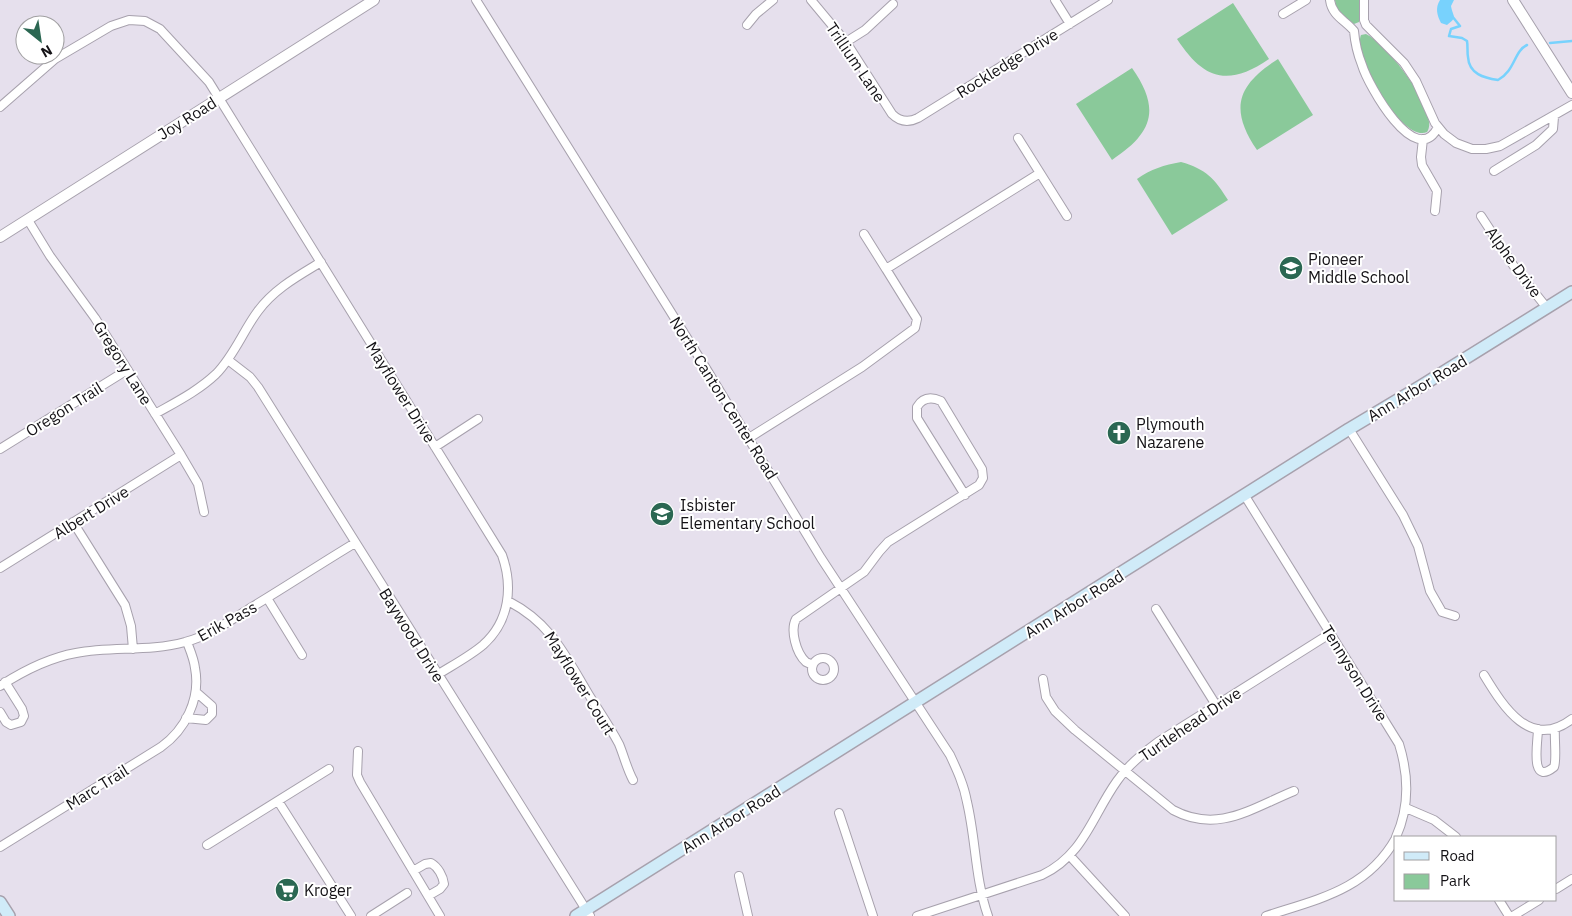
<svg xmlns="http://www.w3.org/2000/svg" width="1572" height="916" viewBox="0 0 1572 916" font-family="'IBM Plex Sans',sans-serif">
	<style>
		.green { fill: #8ac99a }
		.water { fill: #78d2fd }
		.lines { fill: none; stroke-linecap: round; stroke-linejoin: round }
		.stream { stroke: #78d2fd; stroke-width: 2.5 }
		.minor-casing { stroke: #a7a1ad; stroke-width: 10 }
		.tertiary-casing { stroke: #a7a1ad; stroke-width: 12 }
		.secondary-casing { stroke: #a7a1ad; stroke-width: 14 }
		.minor { stroke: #fff; stroke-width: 8 }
		.tertiary { stroke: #fff; stroke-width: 10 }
		.secondary { stroke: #d0ebf8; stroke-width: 11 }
		.labels { text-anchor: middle; stroke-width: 4; stroke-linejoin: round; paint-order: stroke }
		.street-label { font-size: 16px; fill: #141216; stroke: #fff }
		.poi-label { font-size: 16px; fill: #141216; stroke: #fff; text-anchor: start }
	</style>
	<rect width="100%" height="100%" fill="#e6e0ed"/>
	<path class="green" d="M1335 0H1361L1359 22 1354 24C1346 18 1335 11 1335 0Z
		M1233 3 1269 59C1228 87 1204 80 1177 39Z
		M1366 34C1386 43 1441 112 1427 132 1403 144 1352 55 1361 35Z
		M1278 59 1313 115 1257 150C1229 109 1237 85 1278 59Z
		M1132 68C1161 109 1153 133 1112 160L1076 104Z
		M1181 162C1206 169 1215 179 1228 200L1172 235 1137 179C1151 169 1164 165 1181 162Z"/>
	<path class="water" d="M1440 0H1454L1451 6C1453 17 1458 17 1447 25L1441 23C1437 15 1435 8 1440 0Z"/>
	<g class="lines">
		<path class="stream" d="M1452 16 1460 26 1451 29 1449 36 1462 38 1467 41C1468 46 1467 52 1468 57 1469 74 1484 78 1498 80 1515 71 1514 51 1527 45
			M1550 43 1572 41"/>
		<g class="minor-casing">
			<path id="minor" d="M476 0 707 370 821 558 950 755C957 770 964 785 967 802 976 840 975 879 988 916
				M811 0 846 42 892 114C899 121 908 123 918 118L1108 0
				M1055 0 1070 24
				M1330 0C1332 16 1345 20 1354 31 1355 43 1358 55 1362 65 1368 85 1416 171 1438 127
				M1364 0V20L1366 25 1404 63 1416 81 1435 123 1444 134 1456 143 1472 149H1486L1500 146 1572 105
				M1283 14 1306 0
				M747 25 756 14 773 0
				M846 42 865 30 893 4
				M0 107 55 59 111 26 129 20 145 21 160 29 209 82 502 555C513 586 510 621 483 645 470 656 453 665 437 675
				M1018 138 1040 173
				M1423 139 1421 157 1422 165 1437 191 1435 211
				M1494 171 1536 145 1553 129 1554 117
				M1481 216 1515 268 1547 308
				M28 220 50 256 95 318 181 455 198 484 204 512
				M864 234 886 269
				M228 360 250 377 258 387 590 916
				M155 414C176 402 198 391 216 374 234 356 243 331 258 311 274 289 298 276 321 262
				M1349 429 1403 515 1418 546 1430 591 1442 612 1455 616
				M749 438 862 367 915 328 917 319 886 269 1040 173 1067 216
				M435 447 478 419
				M0 449 127 370
				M1245 496 1399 744C1409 776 1410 806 1396 837
				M73 522 125 605 131 626 133 649
				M0 568 181 455
				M267 598 302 655
				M508 601C551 623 565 655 589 695 599 711 610 727 619 744 624 756 627 769 633 780
				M1156 609 1216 705
				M812 669a11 11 0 1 1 22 0a11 11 0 1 1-22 0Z
				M813 665C811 664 808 663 806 662 796 653 790 630 796 619L864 572 879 552 888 542 979 485 983 478 982 469 941 401C932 397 923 397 917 407V418L965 495
				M1484 675C1503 706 1530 751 1572 719
				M1043 679 1046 697 1055 711 1075 730 1173 810C1218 834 1252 808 1294 791
				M0 686C23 671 48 658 76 653 112 646 149 652 185 642 209 636 231 620 252 607 287 586 320 564 355 543
				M0 712 6 722 11 725 21 722 24 716 22 709 5 682
				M186 718 206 720 212 714V706L196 692
				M1538 729C1538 741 1529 787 1554 767 1557 760 1554 738 1555 728
				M358 751 357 775 360 782 440 916
				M278 801 351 916
				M1406 808 1434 820 1456 837
				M839 813 873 916
				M207 845 329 769
				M0 847 161 747C185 730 201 699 195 668 194 659 190 650 187 642
				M1070 856 1125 916
				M413 871 425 864 431 863C438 867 443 876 444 884L440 889 428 896
				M739 876 748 916
				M1556 889 1572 879
				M1499 900 1509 916
				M371 916 407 893
				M917 916 1042 875C1084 855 1092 816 1117 781 1128 765 1143 753 1158 742L1331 633
				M1266 916C1318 899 1367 890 1396 838
				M1513 916 1539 900"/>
		</g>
		<g class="tertiary-casing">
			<path id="tertiary" d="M1513 0 1572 93
				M0 237 374 0"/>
		</g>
		<g class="secondary-casing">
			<path id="secondary" d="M0 902 9 916
				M576 916 1349 429 1421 386 1572 292"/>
		</g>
		<use href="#minor" class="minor"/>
		<use href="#tertiary" class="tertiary"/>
		<use href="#secondary" class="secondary"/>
	</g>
	<defs>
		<g id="school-disc" transform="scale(1.25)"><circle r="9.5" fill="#2b6752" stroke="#fff"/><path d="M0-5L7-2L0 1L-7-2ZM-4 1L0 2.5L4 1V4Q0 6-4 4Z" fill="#fff"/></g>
		<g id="church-disc" transform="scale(1.25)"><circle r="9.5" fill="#2b6752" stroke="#fff"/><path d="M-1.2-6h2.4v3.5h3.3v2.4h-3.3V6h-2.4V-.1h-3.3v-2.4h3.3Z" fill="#fff"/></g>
		<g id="supermarket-disc" transform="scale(1.25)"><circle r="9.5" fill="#2b6752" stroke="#fff"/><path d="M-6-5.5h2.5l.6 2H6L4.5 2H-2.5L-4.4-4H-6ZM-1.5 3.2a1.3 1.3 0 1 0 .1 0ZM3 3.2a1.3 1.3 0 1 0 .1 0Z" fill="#fff"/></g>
	</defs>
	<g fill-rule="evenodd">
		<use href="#school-disc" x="1291" y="268"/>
		<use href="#church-disc" x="1119" y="433"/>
		<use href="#school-disc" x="662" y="514"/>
		<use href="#supermarket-disc" x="287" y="890"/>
	</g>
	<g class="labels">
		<g class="street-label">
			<text transform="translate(856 62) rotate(56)" y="6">Trillium Lane</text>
			<text transform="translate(1007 63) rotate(-32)" y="6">Rockledge Drive</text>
			<text transform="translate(187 118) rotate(-32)" y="6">Joy Road</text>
			<text transform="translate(1514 262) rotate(54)" y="6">Alphe Drive</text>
			<text transform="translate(123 363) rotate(58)" y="6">Gregory Lane</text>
			<text transform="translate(1417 388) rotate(-31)" y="6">Ann Arbor Road</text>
			<text transform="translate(401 392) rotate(58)" y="6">Mayflower Drive</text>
			<text transform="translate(724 398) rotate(58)" y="6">North Canton Center Road</text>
			<text transform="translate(64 409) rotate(-32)" y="6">Oregon Trail</text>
			<text transform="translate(91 512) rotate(-32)" y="6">Albert Drive</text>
			<text transform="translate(1074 604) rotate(-32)" y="6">Ann Arbor Road</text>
			<text transform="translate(227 621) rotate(-29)" y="6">Erik Pass</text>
			<text transform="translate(412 635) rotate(58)" y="6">Baywood Drive</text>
			<text transform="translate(1355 673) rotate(58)" y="6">Tennyson Drive</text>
			<text transform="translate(580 683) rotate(58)" y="6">Mayflower Court</text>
			<text transform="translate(1190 724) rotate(-34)" y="6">Turtlehead Drive</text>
			<text transform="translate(97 787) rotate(-32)" y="6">Marc Trail</text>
			<text transform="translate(731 819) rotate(-32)" y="6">Ann Arbor Road</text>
		</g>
		<g class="poi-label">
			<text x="1308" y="265">Pioneer<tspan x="1308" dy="18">Middle School</tspan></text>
			<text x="1136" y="430">Plymouth<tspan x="1136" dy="18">Nazarene</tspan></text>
			<text x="680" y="511">Isbister<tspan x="680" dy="18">Elementary School</tspan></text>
			<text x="304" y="896">Kroger</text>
		</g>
	</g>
	<rect x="1394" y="836" width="162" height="65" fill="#ffffff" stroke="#a1a0a2"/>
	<rect x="1404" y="852" width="25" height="8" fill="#d0ebf8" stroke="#a1a0a2"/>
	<text x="1440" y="861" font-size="15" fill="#141216">Road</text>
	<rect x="1404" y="874" width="25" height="15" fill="#8ac99a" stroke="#a1a0a2"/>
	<text x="1440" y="886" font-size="15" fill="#141216">Park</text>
	<g transform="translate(40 40) rotate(150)"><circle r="24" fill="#ffffff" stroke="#a1a0a2"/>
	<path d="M0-4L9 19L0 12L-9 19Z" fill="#2b6752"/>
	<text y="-8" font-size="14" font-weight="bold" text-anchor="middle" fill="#141216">N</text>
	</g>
</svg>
